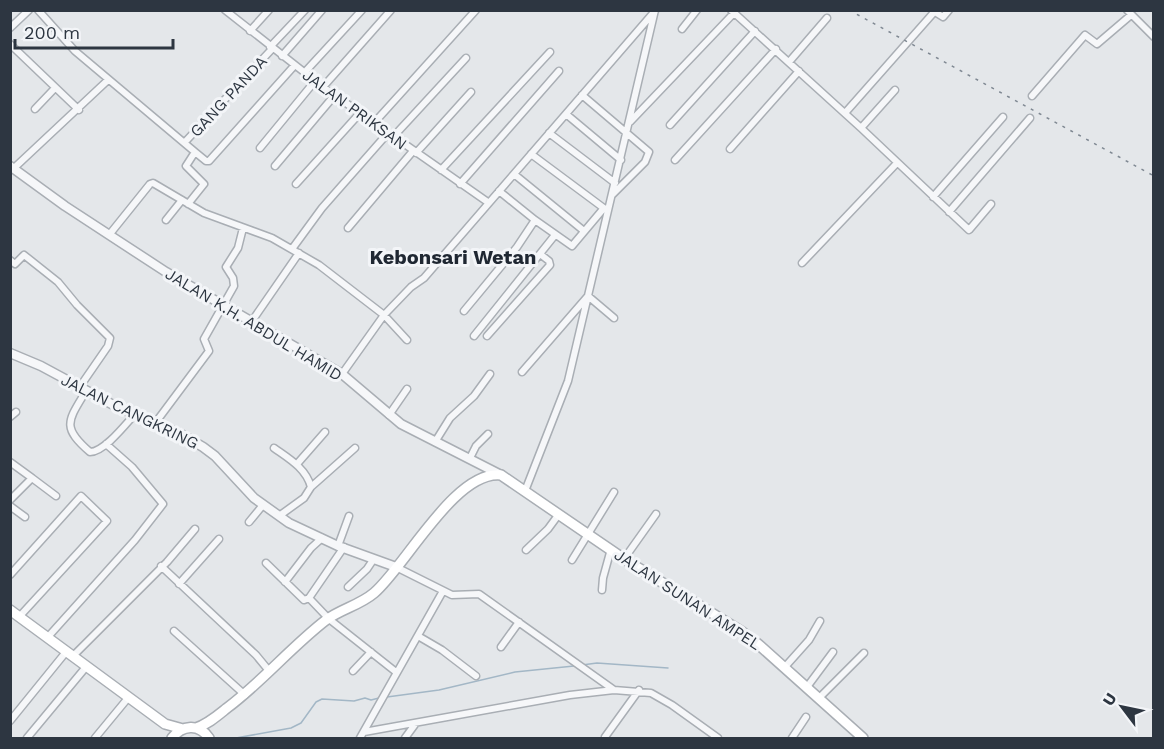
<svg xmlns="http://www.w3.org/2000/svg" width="1164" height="749" viewBox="0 0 1164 749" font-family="'Work Sans',sans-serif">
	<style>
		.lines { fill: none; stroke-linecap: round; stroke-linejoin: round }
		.stream { stroke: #a3b7c6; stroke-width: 1.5 }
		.minor-casing { stroke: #a9aeb4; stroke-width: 9 }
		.tertiary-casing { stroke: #a9aeb4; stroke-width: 11 }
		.secondary-casing { stroke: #a9aeb4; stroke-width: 12 }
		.minor { stroke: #f6f7f9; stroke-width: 6 }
		.tertiary { stroke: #f6f7f9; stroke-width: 8 }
		.secondary { stroke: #fff; stroke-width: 9 }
		.rail { stroke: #7f8892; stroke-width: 1.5; stroke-dasharray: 3 6; stroke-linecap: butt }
		.labels { text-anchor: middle; stroke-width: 6; stroke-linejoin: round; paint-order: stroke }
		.street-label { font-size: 16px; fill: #2d3641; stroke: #f3f5f8 }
		.quarter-label { font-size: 20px; font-weight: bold; fill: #1f2732; stroke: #f3f5f8 }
	</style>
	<rect width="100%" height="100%" fill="#e4e7ea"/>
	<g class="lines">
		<path class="stream" d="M582 665 597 663 668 668
			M387 697 439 690 515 672 574 666
			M236 738 291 728 301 723 316 702 322 699 354 701 365 698 371 700 379 698"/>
		<g class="minor-casing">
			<path id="minor" d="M38 10 75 51 195 152 186 166 204 184 188 204
				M225 10 323 87 489 203
				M731 10 861 128 969 230 991 204
				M1127 10 1154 37
				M935 12 943 17 949 10
				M10 28 29 10
				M682 29 697 10
				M250 31 269 10
				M10 44 79 110
				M270 47 305 10
				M282 56 322 10
				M789 62 827 18
				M304 73 362 10
				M323 87 391 10
				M582 95 649 152 645 162 612 195
				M1032 96 1085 35 1097 44 1131 15
				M35 109 55 88
				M845 113 936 10
				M566 114 621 160
				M630 122 734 13
				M374 123 476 10
				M670 125 755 31
				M861 128 895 90
				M549 133 615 183
				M393 137 466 58
				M185 142 272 49
				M260 148 315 81
				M730 149 799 71
				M195 152 206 161H209L294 66
				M416 153 471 92
				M531 154 605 209
				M675 160 776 49
				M275 166 334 96
				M13 169 108 80
				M441 170 550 52
				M514 174 584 231
				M296 184 360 113
				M460 184 559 71
				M499 191 535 220 572 246 604 208
				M933 197 1003 117
				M949 212 1030 118
				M166 220 182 200
				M348 228 413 151
				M109 235 150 184 153 183 204 213 272 238 319 265 384 315 407 340
				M292 249 322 208 388 133
				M10 260 15 264 24 255 58 282 77 305 110 338 108 346 79 388
				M802 263 897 163
				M464 311 517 247 535 220
				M252 321 299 253
				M474 336 555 235
				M487 336 550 265 549 261 540 254
				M522 372 588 296 614 318
				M342 374 384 315 411 287 424 278 655 11
				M86 391C68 421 61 427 90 452 104 452 125 425 135 414
				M389 415 407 389
				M10 417 16 412
				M156 422 209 351 204 339 234 286 233 278 226 267 238 248 243 228
				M435 442 450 418 474 396 490 374
				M274 448C288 458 306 468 311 487L304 498 279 516
				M470 458 476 446 488 434
				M10 462 32 478 10 500
				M297 464 325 432
				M32 478 56 496
				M311 487 355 448
				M525 491 568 381 655 10
				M10 506 25 517
				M249 522 263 505
				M338 546 349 516
				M344 547 309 598 329 619 396 672
				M526 550 548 529 559 514
				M624 559 656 514
				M572 560 614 492
				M266 563 304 600 309 598
				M161 566 256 655 270 672
				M396 567 452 595 479 594 614 690 651 693 672 705 718 738
				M10 575 81 496 107 521 19 617
				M285 582 311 548 322 538
				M179 584 219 539
				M348 587 367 569 373 560
				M602 590 603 578 611 549
				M174 631 245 695
				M418 636 442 650 476 676
				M47 638 135 540 163 504 132 467 106 444
				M501 647 519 622
				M72 657 167 562 195 529
				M784 668 809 640 820 621
				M353 671 371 652
				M807 687 833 652
				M819 698 864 653
				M10 721 66 652
				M364 732 570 695 614 690
				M605 737 639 690
				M27 738 86 667
				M95 738 128 698
				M360 738 443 591
				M405 738 416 723
				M792 738 806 717"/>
		</g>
		<g class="tertiary-casing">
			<path id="tertiary" d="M10 166 65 206 166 272 342 374 401 424 501 475
				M10 353 41 366 117 407 181 434 203 447 215 456 254 498 289 523 338 546 396 567"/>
		</g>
		<g class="secondary-casing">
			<path id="secondary" d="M10 610 165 724 183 729
				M196 728C208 724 217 716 227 708 262 682 291 647 326 620 341 609 360 605 374 593 405 567 455 470 501 475L624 559 741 631 758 644 863 738
				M172 738C182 725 199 723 209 738"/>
		</g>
		<use href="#minor" class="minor"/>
		<use href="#tertiary" class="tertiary"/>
		<use href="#secondary" class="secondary"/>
		<path class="rail" d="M849 10 1154 176"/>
	</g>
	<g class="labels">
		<g class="street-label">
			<text transform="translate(228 96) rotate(-47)" y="6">GANG PANDA</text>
			<text transform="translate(355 109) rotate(36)" y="6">JALAN PRIKSAN</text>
			<text transform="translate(254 324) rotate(31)" y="6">JALAN K.H. ABDUL HAMID</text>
			<text transform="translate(130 411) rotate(26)" y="6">JALAN CANGKRING</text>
			<text transform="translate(688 599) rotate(33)" y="6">JALAN SUNAN AMPEL</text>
		</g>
		<g class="quarter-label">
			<text x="453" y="264">Kebonsari Wetan</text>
		</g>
	</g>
	<rect width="1164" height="749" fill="none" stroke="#2d3641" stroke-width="24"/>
	<g transform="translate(1122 707) rotate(302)" stroke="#f3f5f8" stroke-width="4.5" paint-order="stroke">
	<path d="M0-4.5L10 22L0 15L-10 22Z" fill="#2d3641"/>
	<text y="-9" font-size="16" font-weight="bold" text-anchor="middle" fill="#2d3641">U</text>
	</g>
	<path d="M15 39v9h158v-9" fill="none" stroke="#2d3641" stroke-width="3"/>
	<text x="24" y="39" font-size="18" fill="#2d3641" stroke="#f3f5f8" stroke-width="4.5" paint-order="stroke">200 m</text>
</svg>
